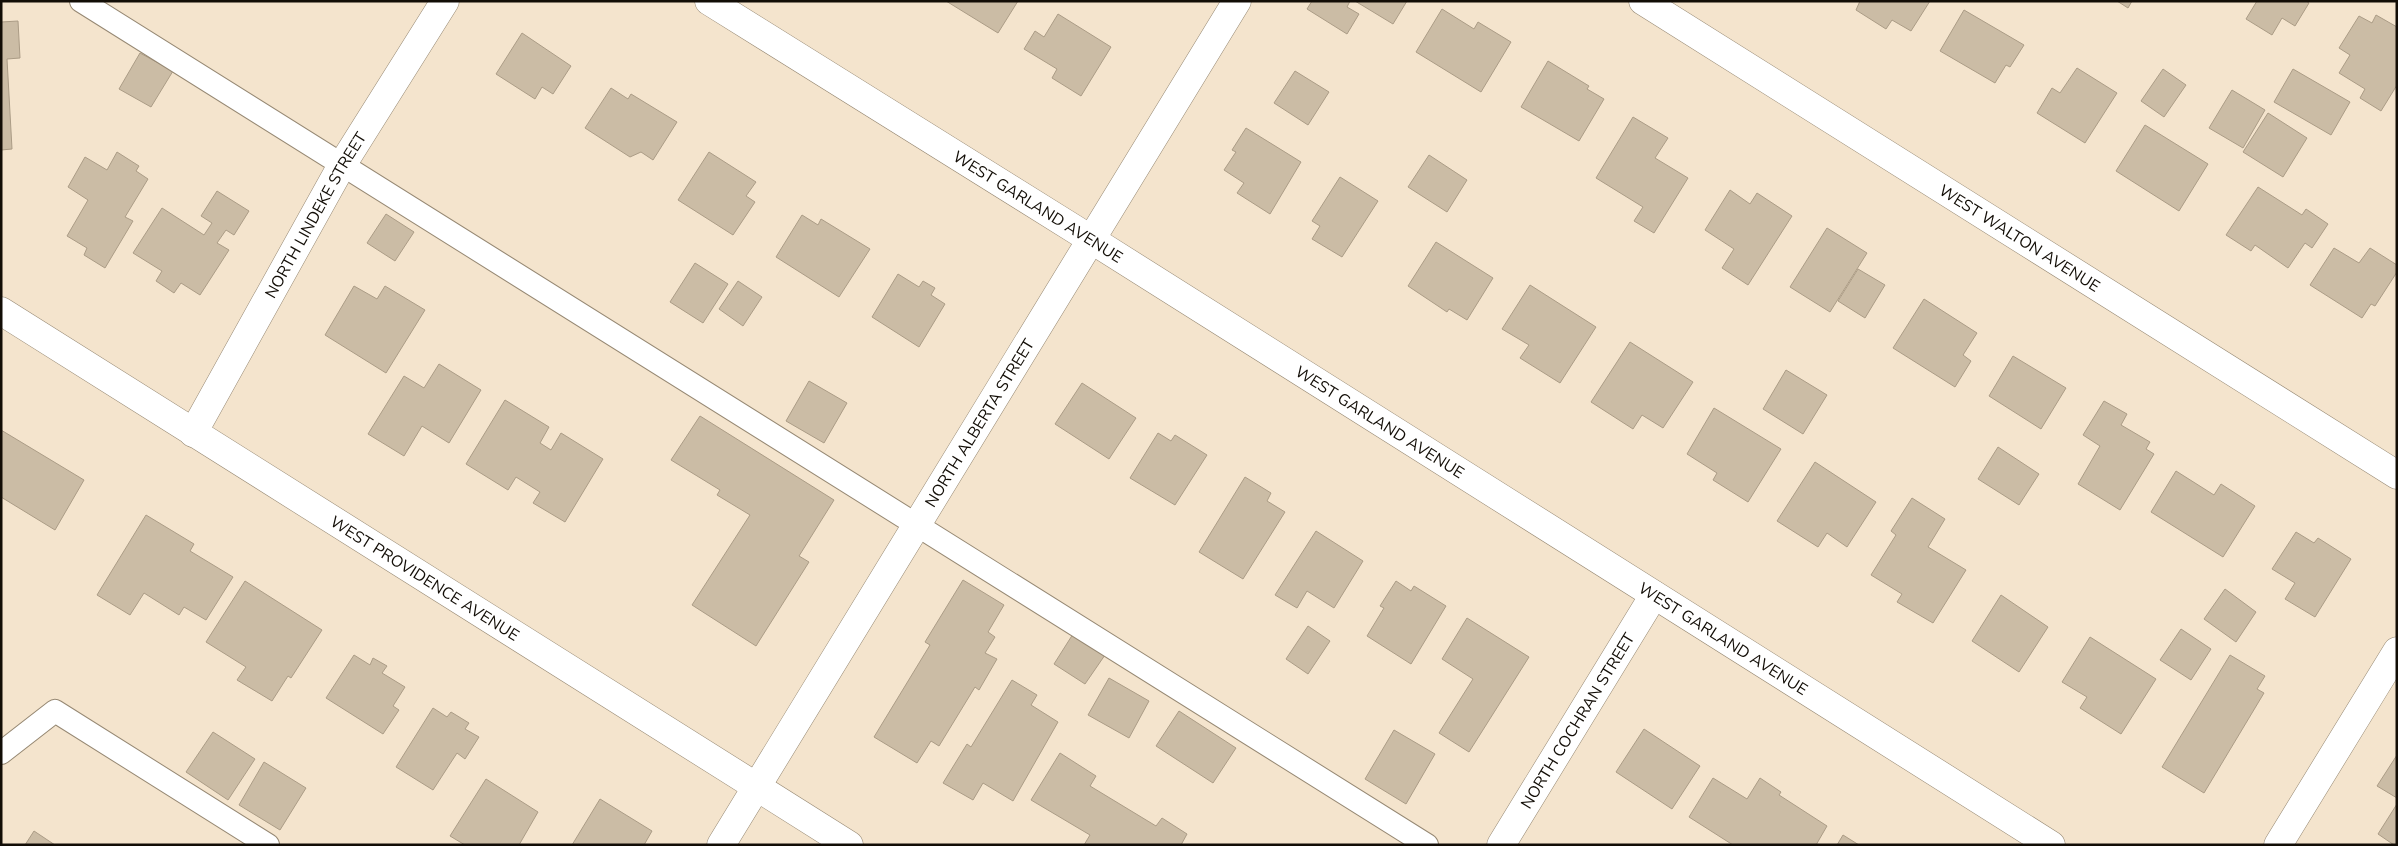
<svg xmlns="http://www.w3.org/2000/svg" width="2398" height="846" viewBox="0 0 2398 846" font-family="'Nunito Sans',sans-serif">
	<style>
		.building { fill: #cbbca5; stroke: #ab9c86 }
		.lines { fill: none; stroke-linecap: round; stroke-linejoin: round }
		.service-casing { stroke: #968873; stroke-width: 24 }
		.minor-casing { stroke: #968873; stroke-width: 29 }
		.tertiary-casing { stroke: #968873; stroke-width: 29 }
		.secondary-casing { stroke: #968873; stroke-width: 29 }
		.service { stroke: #fff; stroke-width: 22 }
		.minor { stroke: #fff; stroke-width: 28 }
		.tertiary { stroke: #fff; stroke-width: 28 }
		.secondary { stroke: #fff; stroke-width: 28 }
		.labels { text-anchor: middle; stroke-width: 4; stroke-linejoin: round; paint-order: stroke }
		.street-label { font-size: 16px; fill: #120d06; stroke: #fff }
	</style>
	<rect width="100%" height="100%" fill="#f4e4cd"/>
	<path class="building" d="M946 1H1018L998 33Z
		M1312 1H1350L1347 7 1359 14 1347 34 1307 9Z
		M1355 1H1407L1393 24Z
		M1860 1H1930L1911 31 1892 20 1886 29 1856 10Z
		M2117 1H2132L2128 8Z
		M2306 1 2309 3 2295 26 2282 18 2272 35 2246 19 2257 1Z
		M1442 9 1474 29 1478 22 1511 42 1481 92 1416 52Z
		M1964 10 2024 45 2010 67 2006 65 1995 83 1940 51Z
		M1058 14 1111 47 1081 96 1052 78 1057 69 1024 49 1035 31 1044 37Z
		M2376 15 2397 27V85L2381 111 2360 98 2365 89 2339 73 2350 55 2339 48 2359 16 2372 23Z
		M18 21 20 58 7 59 12 149 1 150V22Z
		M522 33 571 66 553 94 542 87 535 99 496 74Z
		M140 53 173 71 151 107 119 89Z
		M1548 61 1589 86 1587 89 1604 99 1579 141 1521 107Z
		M2077 68 2117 93 2085 143 2037 113 2052 88 2060 93Z
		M2163 69 2186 85 2164 117 2141 101Z
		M2293 69 2350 102 2331 135 2274 102Z
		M1295 71 1329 92 1308 125 1274 103Z
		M611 88 628 99 631 94 677 122 653 160 641 152 630 157 585 128Z
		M2232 90 2265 110 2243 148 2209 128Z
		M2268 113 2307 138 2283 177 2243 152Z
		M1633 117 1668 138 1655 158 1688 178 1654 233 1634 221 1643 207 1596 178Z
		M2145 125 2208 164 2179 211 2116 171Z
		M1246 128 1301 162 1270 214 1237 193 1244 183 1224 170 1236 152 1232 150Z
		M117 152 139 166 136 171 148 179 125 217 133 221 105 268 84 255 87 248 67 236 88 200 68 187 85 157 107 170Z
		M709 152 756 182 746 196 755 202 733 235 678 200Z
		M1429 155 1467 180 1447 212 1408 187Z
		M1340 177 1378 201 1342 257 1312 239 1320 226 1312 221Z
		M2258 187 2302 215 2306 209 2328 224 2312 248 2305 243 2288 268 2255 245 2251 251 2226 235Z
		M1730 190 1750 204 1757 193 1792 216 1748 285 1722 268 1734 249 1705 230Z
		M217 191 249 211 234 235 226 230 217 243 229 250 200 295 181 283 174 293 156 281 162 271 133 253 162 208 204 235 212 223 201 216Z
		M386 214 414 232 395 261 367 243Z
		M802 215 818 225 821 219 870 249 839 297 776 257Z
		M1827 228 1867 253 1830 312 1790 287Z
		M1436 242 1493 278 1467 320 1449 309 1447 312 1408 286Z
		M2334 248 2359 263 2370 248 2397 265V272L2375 306 2371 304 2362 318 2310 285Z
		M695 263 728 284 703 323 670 302Z
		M1858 269 1885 285 1865 318 1838 301Z
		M898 274 919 287 923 281 935 288 931 295 945 304 919 347 872 317Z
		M738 281 762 297 743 326 719 309Z
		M1530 285 1596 327 1560 383 1520 358 1529 345 1502 329Z
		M354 286 377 299 385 286 425 310 386 373 325 335Z
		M1924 299 1977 333 1963 355 1971 361 1955 387 1893 348Z
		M1630 342 1693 382 1663 428 1642 415 1633 429 1591 402Z
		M2013 356 2066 388 2041 429 1989 396Z
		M439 364 481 390 449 443 422 426 404 456 368 434 404 376 424 388Z
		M1786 370 1827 395 1803 434 1763 409Z
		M809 381 847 403 824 443 786 421Z
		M1082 383 1136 418 1109 459 1055 424Z
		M505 400 549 427 540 443 551 450 561 433 603 459 565 522 533 503 540 492 516 477 508 490 466 464Z
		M2104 401 2127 414 2121 425 2150 442 2146 449 2154 454 2120 510 2078 484 2100 446 2083 435Z
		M1714 408 1781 449 1748 502 1713 480 1717 473 1687 454Z
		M700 416 834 500 799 556 809 562 756 646 692 605 750 515 717 495 720 490 671 460Z
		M1 430 84 480 55 530 1 497Z
		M1158 433 1171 441 1175 435 1207 455 1175 505 1130 478Z
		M1998 447 2039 474 2019 505 1978 479Z
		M1815 462 1876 502 1847 547 1827 533 1818 547 1777 521Z
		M2176 471 2214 495 2221 484 2255 506 2223 557 2151 512Z
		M1245 477 1271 493 1267 501 1285 512 1243 579 1199 552Z
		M1912 498 1945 519 1928 547 1966 570 1933 623 1897 602 1902 594 1871 575 1896 535 1891 531Z
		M146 515 194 544 190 551 233 577 206 620 184 607 179 615 144 593 130 615 97 595Z
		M1316 531 1363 561 1334 608 1307 591 1297 608 1275 595Z
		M2296 532 2314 543 2318 538 2351 559 2315 617 2285 599 2295 583 2272 569Z
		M963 580 1004 605 988 632 995 637 985 653 997 659 979 690 975 687 939 746 931 741 917 763 874 737 930 645 925 642Z
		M245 581 322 630 291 678 288 676 272 701 237 680 246 667 206 642Z
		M1396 581 1411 591 1414 586 1446 606 1411 664 1367 636 1384 608 1380 606Z
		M2225 589 2256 612 2236 642 2204 619Z
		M2001 595 2048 627 2019 672 1972 641Z
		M1467 618 1529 657 1469 752 1439 733 1473 679 1442 659Z
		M1308 626 1330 641 1308 674 1286 659Z
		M2181 629 2211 649 2191 680 2160 660Z
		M1073 634 1105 655 1085 684 1054 664Z
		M2090 637 2156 679 2121 734 2080 708 2087 697 2062 682Z
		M354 655 370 665 373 658 387 666 382 673 405 687 393 706 399 710 383 734 326 698Z
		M2230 655 2265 676 2257 689 2264 693 2204 793 2162 767Z
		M1109 678 1149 701 1129 738 1088 715Z
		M1012 680 1037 695 1031 705 1058 722 1013 801 983 783 973 800 943 783 967 744 971 747Z
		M433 708 447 717 451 712 469 723 465 729 479 737 465 759 457 753 433 790 396 767Z
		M1179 711 1236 748 1213 783 1156 746Z
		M1644 729 1700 766 1672 809 1616 772Z
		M1394 730 1435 754 1406 804 1365 779Z
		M213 732 255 759 228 800 186 772Z
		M1060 753 1096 776 1090 786 1156 826 1162 818 1187 834 1181 845H1084L1090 835 1031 800Z
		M2397 755V798L2377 786Z
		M264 762 306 788 280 830 239 805Z
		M1713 778 1747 799 1760 778 1781 792 1779 795 1827 826 1816 845H1733L1689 817Z
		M486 779 538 812 519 845H465L450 836Z
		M600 799 652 831 644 845H572Z
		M2397 804V845H2394L2378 834Z
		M34 831 55 845H25Z
		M1843 835 1859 845H1837Z"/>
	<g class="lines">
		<g class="service-casing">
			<path id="service" d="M81 1 1427 845
				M1 753 55 711 268 845"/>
		</g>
		<g class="minor-casing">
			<g id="minor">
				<path id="s1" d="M1643 1 2397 475"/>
				<path id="s2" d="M1 311 849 845"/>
				<path id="s3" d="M193 433 342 165 445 1"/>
				<path id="s4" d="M1501 845 1654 595"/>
				<path d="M2278 845 2397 651"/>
			</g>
		</g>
		<g class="tertiary-casing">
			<g id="tertiary">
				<path id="s5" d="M709 1 1092 240 2051 845"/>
			</g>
		</g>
		<g class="secondary-casing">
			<g id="secondary">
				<path id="s6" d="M721 845 1237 1"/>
			</g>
		</g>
		<use href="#service" class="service"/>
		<use href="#minor" class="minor"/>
		<use href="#tertiary" class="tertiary"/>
		<use href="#secondary" class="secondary"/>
	</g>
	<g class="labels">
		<g class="street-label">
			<text dy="6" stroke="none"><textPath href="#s5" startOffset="388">WEST GARLAND AVENUE</textPath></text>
			<text dy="6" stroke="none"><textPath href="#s3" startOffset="250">NORTH LINDEKE STREET</textPath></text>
			<text dy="6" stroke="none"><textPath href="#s1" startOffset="445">WEST WALTON AVENUE</textPath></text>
			<text dy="6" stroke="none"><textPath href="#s5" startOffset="792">WEST GARLAND AVENUE</textPath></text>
			<text dy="6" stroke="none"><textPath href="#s6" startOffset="495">NORTH ALBERTA STREET</textPath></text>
			<text dy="6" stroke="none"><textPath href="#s2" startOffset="501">WEST PROVIDENCE AVENUE</textPath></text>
			<text dy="6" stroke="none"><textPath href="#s5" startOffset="1198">WEST GARLAND AVENUE</textPath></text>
			<text dy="6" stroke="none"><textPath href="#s4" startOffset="146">NORTH COCHRAN STREET</textPath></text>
		</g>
	</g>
	<rect width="2398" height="846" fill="none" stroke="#120d06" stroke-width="5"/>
</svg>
